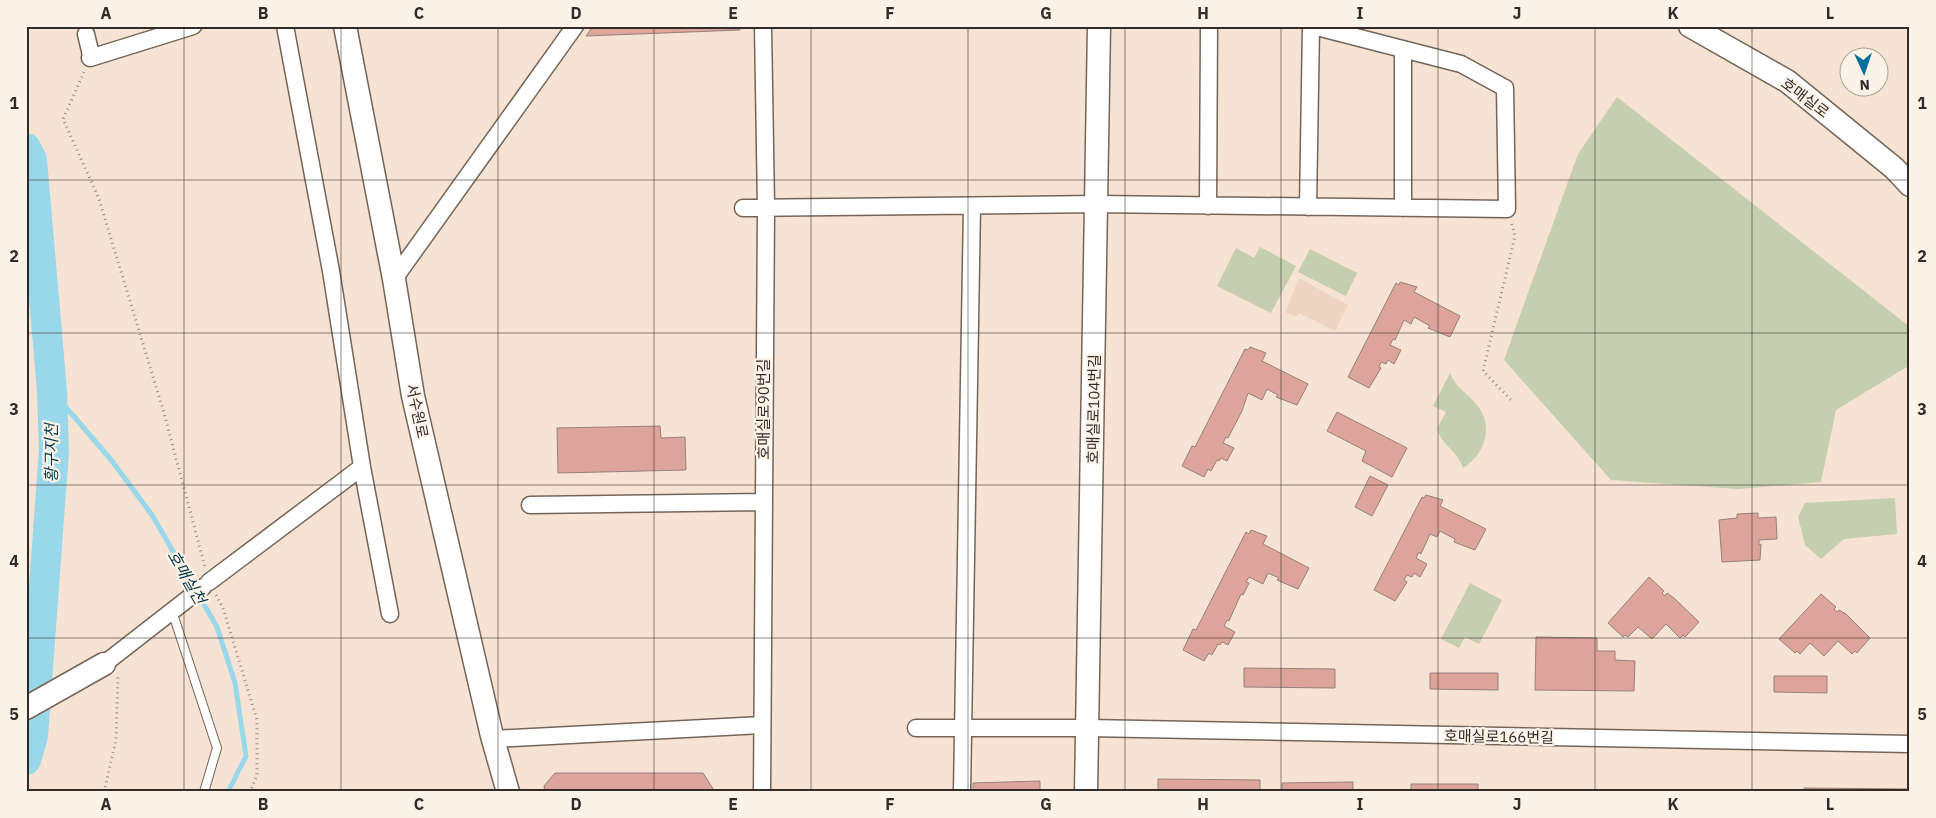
<svg xmlns="http://www.w3.org/2000/svg" width="1936" height="818" viewBox="0 0 1936 818" font-family="'IBM Plex Sans','Noto Sans KR',sans-serif">
	<style>
		.built { fill: #edd5c1 }
		.green { fill: #c5ceaf }
		.lines { fill: none; stroke-linecap: round; stroke-linejoin: round }
		.stream { stroke: #98d8ea; stroke-width: 5 }
		.river { stroke: #98d8ea; stroke-width: 30 }
		.building { fill: #dda49b; stroke: #97807c }
		.lane-casing { stroke: #756558; stroke-width: 10 }
		.street-casing { stroke: #756558; stroke-width: 19 }
		.secondary-casing { stroke: #756558; stroke-width: 25 }
		.path { stroke: #9a8c81; stroke-width: 3; stroke-dasharray: 1 4; stroke-linecap: butt }
		.lane { stroke: #fff; stroke-width: 8 }
		.street { stroke: #fff; stroke-width: 16 }
		.secondary { stroke: #fff; stroke-width: 22 }
		.grid { fill: none; stroke: #332c26; stroke-width: 1; stroke-opacity: 0.55 }
		.labels { text-anchor: middle; stroke-width: 4.5; stroke-linejoin: round; paint-order: stroke }
		.street-label { font-size: 15px; fill: #332c26; stroke: #fdf2e8 }
		.water-label { font-size: 16px; font-style: italic; fill: #003c49; stroke: #fdf2e8 }
		.neatline { fill: none; stroke: #332c26; stroke-width: 2 }
		.grid-label { font-size: 16px; text-anchor: middle; font-weight: bold; fill: #332c26 }
	</style>
	<rect width="100%" height="100%" fill="#f6e3d3"/>
	<path class="built" d="M1299 278 1348 305 1335 331 1299 313 1296 317 1285 312Z"/>
	<path class="green" d="M1617 97 1910 327V365L1836 410 1821 482 1738 489 1611 480 1504 360 1578 154Z
		M1260 247 1296 266 1271 313 1217 286 1236 248 1254 258Z
		M1310 249 1357 273 1346 296 1298 272Z
		M1450 373C1456 388 1467 393 1477 405 1495 427 1484 455 1463 468 1458 452 1442 445 1437 429L1446 412 1433 406Z
		M1895 498 1897 534 1844 539 1821 559 1805 545 1798 517 1805 503Z
		M1470 583 1502 600 1479 644 1465 637 1459 648 1441 639Z"/>
	<g class="lines">
		<path class="stream" d="M52 391 112 461 152 515 217 627 235 683 246 756 228 792"/>
		<path class="river" d="M26 148 32 160 52 391 54 450 33 736 26 760"/>
	</g>
	<path class="building" d="M593 26H739L740 30 586 36Z
		M1400 282 1417 287 1414 292 1460 316 1450 337 1428 328 1430 326 1414 317 1411 324 1404 320 1395 340 1393 339 1390 345 1401 350 1394 364 1388 360 1386 364 1381 362 1379 367 1381 368 1369 388 1348 377 1396 283 1399 285Z
		M1250 347 1266 353 1262 361 1308 384 1297 405 1276 397 1278 395 1267 389 1262 400 1248 393 1242 411 1228 438 1226 437 1223 443 1234 448 1227 461 1221 458 1219 461 1217 460 1211 471 1208 469 1204 477 1182 466 1192 446 1195 447 1245 349 1248 350Z
		M1337 412 1407 448 1392 477 1362 461 1366 451 1327 431Z
		M660 426 661 438 685 437 686 470 558 473 557 428Z
		M1370 476 1388 485 1372 516 1355 507Z
		M1426 495 1443 500 1440 506 1486 529 1475 550 1454 542 1455 539 1440 531 1437 537 1430 534 1421 554 1419 552 1416 558 1427 564 1420 577 1414 573 1412 577 1407 575 1404 580 1407 582 1395 601 1374 590 1422 497 1424 498Z
		M1758 513V518L1776 517 1777 539 1759 540V545L1761 544 1760 560 1722 562 1719 520 1737 518V514Z
		M1251 530 1267 536 1263 544 1309 568 1298 589 1277 580 1279 578 1268 573 1263 584 1249 577 1246 582 1249 583 1243 595 1241 594 1229 621 1227 620 1224 626 1235 632 1228 645 1222 642 1220 645 1218 644 1212 655 1209 653 1204 661 1183 650 1193 629 1196 630 1246 532 1249 534Z
		M1649 577 1664 591 1662 593 1665 596 1667 593 1674 598 1699 622 1685 637 1683 635 1680 638 1666 624 1652 639 1638 627 1628 637 1625 635 1623 637 1608 623Z
		M1821 594 1836 607 1834 609 1837 612 1839 610 1846 614 1870 638 1857 653 1855 651 1852 654 1838 641 1824 656 1810 643 1800 654 1797 651 1795 653 1779 639Z
		M1536 637 1597 638V651H1615V660L1635 661 1634 691 1535 690Z
		M1244 668 1335 669V688L1244 687Z
		M1430 673H1498V690L1430 689Z
		M1774 676H1827V693L1774 692Z
		M555 773H703L715 792H545L544 786Z
		M1158 779 1260 780V792H1158Z
		M1040 781V792H973V783Z
		M1353 782V792H1282V783Z
		M1411 784H1478V792H1411Z
		M1804 788 1910 789V792H1804Z"/>
	<g class="lines">
		<g class="lane-casing">
			<path id="lane" d="M172 611 217 748 204 792"/>
		</g>
		<g class="street-casing">
			<path id="street" d="M285 26 331 271 362 467 390 614
				M86 34 91 55 90 58 193 26
				M1208 206 1209 26
				M1308 207 1311 26
				M743 208 1097 204 1507 209 1505 88 1461 64 1313 26
				M1403 208V49
				M394 279 575 26
				M530 505 764 502
				M209 582 362 467
				M104 664 203 587
				M916 728H1088L1910 744
				M492 739 762 725
				M762 792 766 208 763 26
				M962 792 972 206"/>
		</g>
		<g class="secondary-casing">
			<path id="secondary" d="M345 26 394 279 413 396 492 736 508 792
				M1690 26 1787 81 1894 168 1910 185
				M26 708 104 664
				M1086 792 1099 26"/>
		</g>
		<path class="path" d="M84 72 63 119 99 199 164 413 205 567
			M1512 224 1515 236 1483 371 1513 402
			M216 595 223 608 257 720V775L250 792
			M104 792 116 740 118 676"/>
		<use href="#lane" class="lane"/>
		<use href="#street" class="street"/>
		<use href="#secondary" class="secondary"/>
	</g>
	<path class="grid" d="M184 26V792M341 26V792M498 26V792M654 26V792M811 26V792M968 26V792M1125 26V792M1281 26V792M1438 26V792M1595 26V792M1752 26V792M26 180H1910M26 333H1910M26 485H1910M26 638H1910"/>
	<g class="labels">
		<g class="street-label">
			<text transform="translate(1805 98) rotate(37)" y="5">호매실로</text>
			<text transform="translate(764 409) rotate(-90)" y="5">호매실로90번길</text>
			<text transform="translate(1094 409) rotate(-89)" y="5">호매실로104번길</text>
			<text transform="translate(417 411) rotate(78)" y="5">서수원로</text>
			<text transform="translate(1499 737) rotate(1)" y="5">호매실로166번길</text>
		</g>
		<g class="water-label">
			<text transform="translate(51 453) rotate(-90)" y="6">황구지천</text>
			<text transform="translate(187 577) rotate(60)" y="6">호매실천</text>
		</g>
	</g>
	<rect width="1936" height="818" fill="none" stroke="#fdf2e8" stroke-width="55"/>
	<g transform="translate(1864 72) rotate(177)"><circle r="24" fill="#fdf2e8" stroke="#aca39a"/>
	<path d="M0-4L9 19L0 12L-9 19Z" fill="#006f9b"/>
	<text y="-8" font-size="14" font-weight="bold" text-anchor="middle" fill="#332c26">N</text>
	</g>
	<rect x="28" y="28" width="1880" height="762" class="neatline"/>
	<g class="grid-label">
		<text x="106" y="19">A</text>
		<text x="263" y="19">B</text>
		<text x="419" y="19">C</text>
		<text x="576" y="19">D</text>
		<text x="733" y="19">E</text>
		<text x="890" y="19">F</text>
		<text x="1046" y="19">G</text>
		<text x="1203" y="19">H</text>
		<text x="1360" y="19">I</text>
		<text x="1517" y="19">J</text>
		<text x="1673" y="19">K</text>
		<text x="1830" y="19">L</text>
		<text x="14" y="109">1</text>
		<text x="1922" y="109">1</text>
		<text x="14" y="262">2</text>
		<text x="1922" y="262">2</text>
		<text x="14" y="415">3</text>
		<text x="1922" y="415">3</text>
		<text x="14" y="567">4</text>
		<text x="1922" y="567">4</text>
		<text x="14" y="720">5</text>
		<text x="1922" y="720">5</text>
		<text x="106" y="810">A</text>
		<text x="263" y="810">B</text>
		<text x="419" y="810">C</text>
		<text x="576" y="810">D</text>
		<text x="733" y="810">E</text>
		<text x="890" y="810">F</text>
		<text x="1046" y="810">G</text>
		<text x="1203" y="810">H</text>
		<text x="1360" y="810">I</text>
		<text x="1517" y="810">J</text>
		<text x="1673" y="810">K</text>
		<text x="1830" y="810">L</text>
	</g>
</svg>
